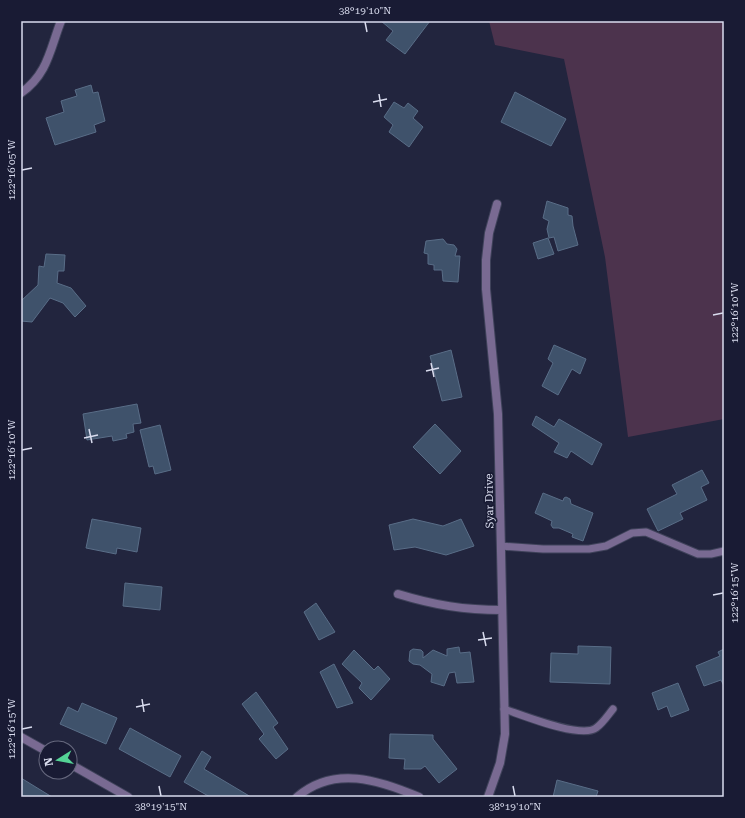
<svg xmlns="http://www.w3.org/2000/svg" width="745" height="818" viewBox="0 0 745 818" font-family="'Roboto Serif',serif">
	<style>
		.green { fill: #4c334d }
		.building { fill: #3f526b; stroke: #596d87 }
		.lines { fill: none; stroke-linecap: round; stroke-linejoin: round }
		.service-casing { stroke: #3f425a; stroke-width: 9 }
		.minor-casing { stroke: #3f425a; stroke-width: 10 }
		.service { stroke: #796a92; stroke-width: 7 }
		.minor { stroke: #796a92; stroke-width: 8 }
		.ticks { fill: none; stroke: #d9dcee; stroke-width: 1.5 }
		.labels { text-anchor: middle; stroke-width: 3.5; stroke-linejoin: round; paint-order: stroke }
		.street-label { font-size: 11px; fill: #d9dcee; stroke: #191b34 }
		.neatline { fill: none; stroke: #d9dcee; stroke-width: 1.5 }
		.ticks-label { font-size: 10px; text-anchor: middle; fill: #d9dcee }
	</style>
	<rect width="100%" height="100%" fill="#22253e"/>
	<path class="green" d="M489 21H724V419L628 437 605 257 564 59 495 45Z"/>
	<path class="building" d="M381 21H430L405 54 386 40 393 31Z
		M91 85 93 93 98 92 105 121 94 125 96 132 55 145 46 118 64 112 61 101 77 96 75 90Z
		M515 92 566 119 551 146 501 122Z
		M394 102 404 108 408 103 418 111 413 118 423 127 409 147 389 132 393 125 384 117Z
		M547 201 568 208V215L572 216 573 226 578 245 558 251 554 237 549 238 547 229 549 221 543 218Z
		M548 238 554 254 538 259 533 243Z
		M443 239 447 244 454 245 457 249 455 256H460L458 282 443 281 442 270H434V265L428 264V254L424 253 426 241Z
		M46 254 65 255 64 271H58L57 283 71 288 86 306 75 317 63 303 50 298 32 322 21 321V301L38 285 39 266 44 267Z
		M554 345 586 359 580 374 572 369 558 395 542 386 553 363 548 359Z
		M451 350 462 397 442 401 430 356Z
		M137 404 141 423 133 424 134 432 126 434 127 438 113 441 112 436 87 440 83 414Z
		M536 416 554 427 559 419 602 444 592 465 571 451 567 458 554 452 559 443 532 425Z
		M435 424 461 451 440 474 413 447Z
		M160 425 171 470 155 474 153 466 149 467 140 430Z
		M702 470 709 483 701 487 707 500 680 513 683 519 658 531 647 509 677 494 672 485Z
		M543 493 563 501 564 498 566 497 570 499 571 504 593 513 583 541 572 537 573 534 559 528H553L551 525 552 521 535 513Z
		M92 519 141 528 137 552 117 548 116 554 86 548Z
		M413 519 443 526 461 519 474 546 446 555 415 547 394 550 389 525Z
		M125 583 162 587 160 610 123 606Z
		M316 603 335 632 319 640 304 612Z
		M578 646 611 647 610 684 550 682 551 653 578 654Z
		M459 647 460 653 470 652 474 682 457 683 455 672 449 673 444 686 431 682 432 674 420 665 413 664 409 661 410 651 413 649 421 650 423 652V658L433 650 447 656V649Z
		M724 649V686L721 680 704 686 696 666 720 656 718 652Z
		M354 650 374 670 378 666 390 679 371 700 359 688 362 683 342 664Z
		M334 664 353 703 337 708 320 672Z
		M678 683 689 710 671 717 667 706 658 710 652 693Z
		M256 692 278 723 273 727 288 749 276 759 259 739 264 734 242 704Z
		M82 703 117 718 106 744 60 724 68 707 78 712Z
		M130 728 181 756 170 777 119 749Z
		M390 734 433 735V739L457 769 439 783 425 766 421 769H404L405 759 389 758Z
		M202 751 211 757 204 769 251 797H210L184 782Z
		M21 778 52 797H21Z
		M557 780 598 791 596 797H553Z"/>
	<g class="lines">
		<g class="service-casing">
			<path id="service" d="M501 546 543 549H589L606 546 632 533 646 532 698 554H711L724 551
				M504 709C522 715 581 739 596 728 603 723 608 715 613 709"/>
		</g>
		<g class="minor-casing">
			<path id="minor" d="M21 93C48 74 50 49 61 21
				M398 594C434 605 464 610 502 610
				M21 737 46 751
				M70 764 128 797
				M297 797C334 765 379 780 419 797
				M488 797 500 763 505 734 498 414 486 289V260L489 233 497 204"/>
		</g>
		<use href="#service" class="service"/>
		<use href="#minor" class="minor"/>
	</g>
	<path class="ticks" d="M365 22 367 32M379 94 381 107M373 102 387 99M22 170 32 168M713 315 723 313M431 363 434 377M426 371 439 368M89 429 92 443M84 438 98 435M22 450 32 448M713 595 723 593M483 632 486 646M478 640 492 638M142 699 144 712M136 707 150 704M22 729 32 727M159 786 161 796M513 786 515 796"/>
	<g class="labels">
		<g class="street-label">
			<text transform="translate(489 501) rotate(-91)" y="4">Syar Drive</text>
		</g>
	</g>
	<rect width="745" height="818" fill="none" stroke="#191b34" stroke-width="44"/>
	<g transform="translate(58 760) rotate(259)"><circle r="19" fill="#191b34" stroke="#66687e"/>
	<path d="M0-3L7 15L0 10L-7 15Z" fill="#54d396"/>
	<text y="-6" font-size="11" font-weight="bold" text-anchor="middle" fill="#d9dcee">N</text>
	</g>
	<rect x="22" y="22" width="701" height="774" class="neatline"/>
	<g class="ticks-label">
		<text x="365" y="14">38°19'10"N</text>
		<text transform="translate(11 170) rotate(-90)" y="4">122°16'05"W</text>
		<text transform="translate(734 313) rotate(-90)" y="4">122°16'10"W</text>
		<text transform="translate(11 450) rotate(-90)" y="4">122°16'10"W</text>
		<text transform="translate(734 593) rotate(-90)" y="4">122°16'15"W</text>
		<text transform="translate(11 729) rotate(-90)" y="4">122°16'15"W</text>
		<text x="161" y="810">38°19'15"N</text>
		<text x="515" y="810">38°19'10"N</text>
	</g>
</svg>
